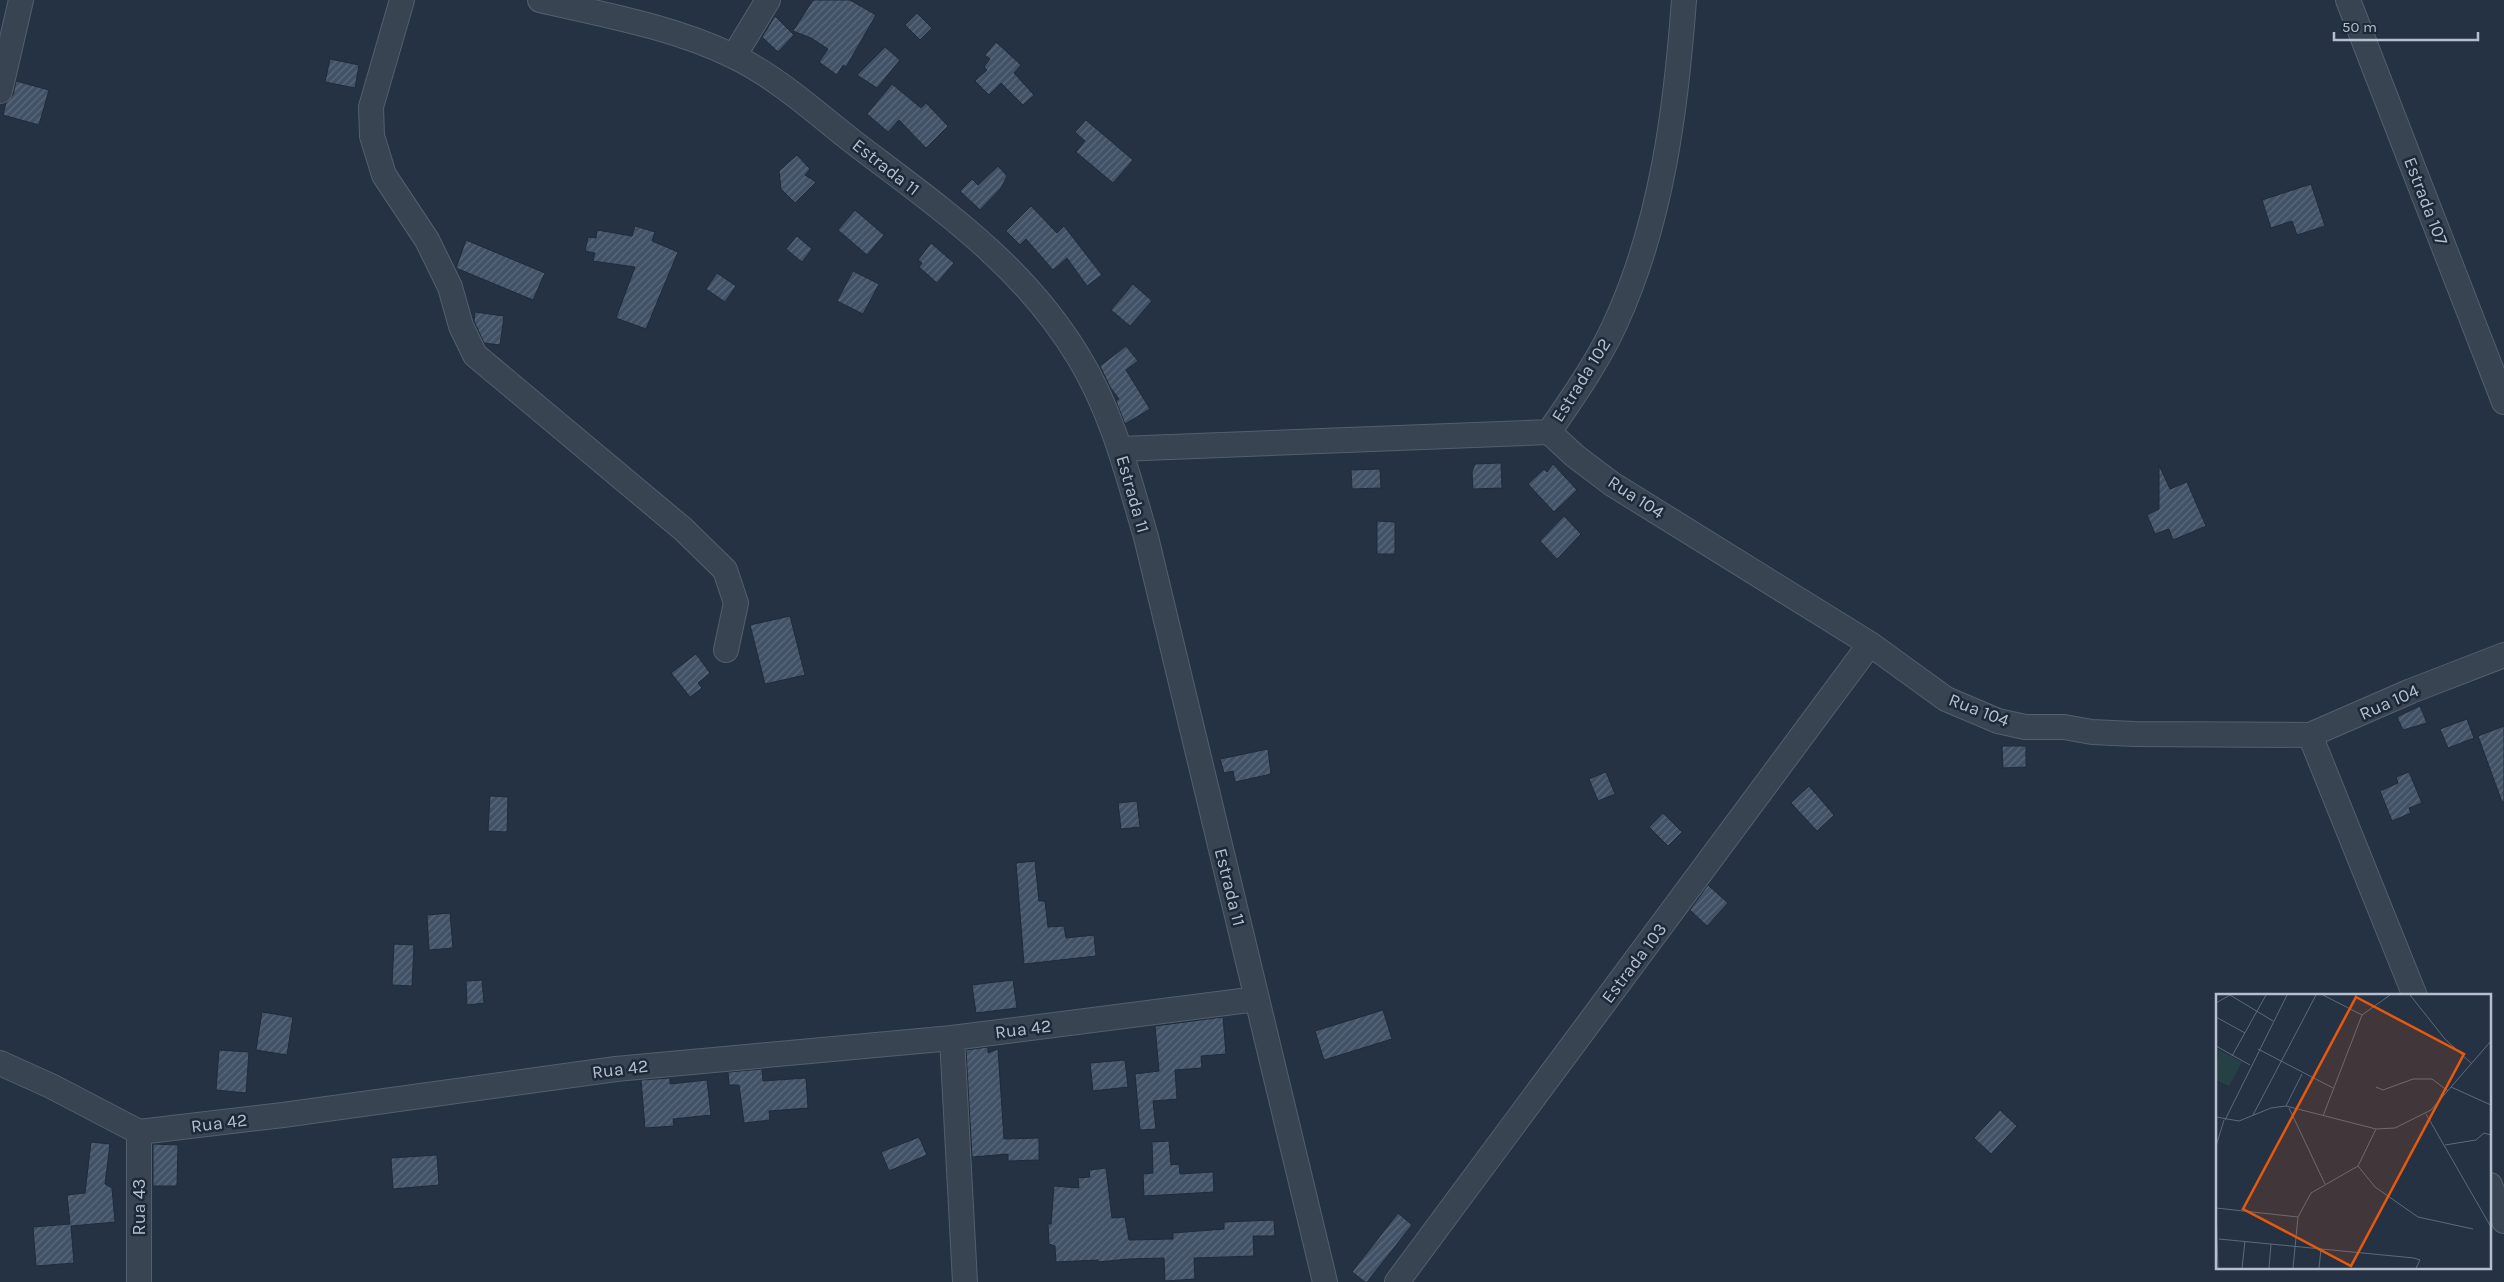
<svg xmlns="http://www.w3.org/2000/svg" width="2504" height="1282" viewBox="0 0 2504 1282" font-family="Karla,sans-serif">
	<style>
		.building { fill: url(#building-hatch); stroke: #1f2b3a }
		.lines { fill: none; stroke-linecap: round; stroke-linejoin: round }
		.minor-casing { stroke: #545f6d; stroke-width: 26 }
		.minor { stroke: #394453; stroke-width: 24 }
		.labels { text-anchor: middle; stroke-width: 5; stroke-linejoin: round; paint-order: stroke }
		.street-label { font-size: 18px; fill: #b6bfcd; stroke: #1d2939 }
		.inset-road { fill: none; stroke: #5e6a7b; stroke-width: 1 }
		.view { fill: #e8590c; fill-opacity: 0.15; stroke: #e8590c; stroke-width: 2.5 }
		.inset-edge { fill: none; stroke: #b6bfcd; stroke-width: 2.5 }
	</style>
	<defs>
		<pattern id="building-hatch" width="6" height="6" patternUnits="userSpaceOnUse" patternTransform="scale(1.25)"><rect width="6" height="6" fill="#425266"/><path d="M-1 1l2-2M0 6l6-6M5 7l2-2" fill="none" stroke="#5b697b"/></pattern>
	</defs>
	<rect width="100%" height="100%" fill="#243244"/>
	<path class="building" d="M813 0H850L876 15 846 67 843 65 837 75 819 62 828 49 811 38 793 31Z
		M917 13 932 28 920 40 905 25Z
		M775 16 794 35 778 52 762 37Z
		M996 42 1021 65 1014 73 1034 95 1023 105 1001 83 989 95 975 81 987 70 984 67 990 59 985 55Z
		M885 47 900 60 877 88 857 75Z
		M330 59 359 65 355 88 325 82Z
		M16 81 49 90 39 125 3 115 6 103 13 95Z
		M892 84 921 108 926 103 948 126 926 148 899 120 888 132 867 114Z
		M1086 120 1133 160 1113 183 1076 152 1085 141 1075 132Z
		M797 155 810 169 805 175 816 182 795 203 781 189 779 171Z
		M998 166 1007 176 1001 188 980 210 960 191 972 179 978 185Z
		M2311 184 2325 226 2297 235 2292 221 2271 228 2262 200Z
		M1031 206 1057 233 1064 226 1102 275 1087 286 1067 258 1053 270 1026 239 1020 245 1006 231Z
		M855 210 884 235 867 255 838 230Z
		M635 226 655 232 652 241 678 252 646 329 616 318 635 267 593 261 595 253 585 251 588 237 596 238 597 230 632 236Z
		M797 236 812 249 802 262 786 249Z
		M466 240 545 273 533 300 456 268Z
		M931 243 954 263 937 283 919 267 922 263 918 260Z
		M853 271 879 284 863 314 837 301Z
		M717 273 736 286 725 302 706 289Z
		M1133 284 1152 301 1130 326 1111 310Z
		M475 312 504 316 500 345 484 343 474 321Z
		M1126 346 1138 361 1126 370 1150 409 1125 424 1116 401 1119 399 1110 387 1100 366Z
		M1501 463 1502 488 1473 489 1472 472 1475 464Z
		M1553 464 1577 490 1554 512 1528 484 1544 469 1547 472Z
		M2159 465 2170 489 2187 482 2206 526 2173 540 2169 529 2155 534 2147 515 2159 509Z
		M1380 469 1381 488 1352 489 1351 470Z
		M1564 516 1581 534 1557 559 1540 541Z
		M1377 521 1395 522V554H1377Z
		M790 616 805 675 765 684 750 625Z
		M696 654 710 673 698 683 702 688 690 697 671 673Z
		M2420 706 2427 723 2403 730 2397 717Z
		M2467 719 2474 738 2448 748 2440 729Z
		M2504 726V802H2502L2478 736Z
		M2002 746H2026V767L2003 768Z
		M1268 749 1271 774 1235 782 1233 771 1224 773 1220 759Z
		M1606 772 1615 794 1598 801 1589 779Z
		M2409 772 2422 803 2409 808 2411 813 2392 821 2380 791 2398 783 2396 777Z
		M1809 786 1834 815 1817 831 1791 803Z
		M490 796 508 797 507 832 488 831Z
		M1137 801 1140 827 1121 829 1118 803Z
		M1663 813 1682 832 1668 846 1649 827Z
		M1035 861 1039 901H1045L1048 927 1064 926 1066 938 1094 935 1096 956 1024 964 1016 863Z
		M1708 885 1728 903 1707 926 1690 910Z
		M450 913 453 948 429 950 427 915Z
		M394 944 414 945 412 986 392 985Z
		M482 980 484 1003 467 1005 466 981Z
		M1013 980 1017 1008 976 1013 972 985Z
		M1383 1010 1392 1039 1324 1060 1315 1031Z
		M262 1012 293 1017 287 1055 256 1050Z
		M1223 1017 1226 1054 1201 1056 1202 1068 1175 1070 1177 1099 1153 1101 1156 1129 1140 1130 1135 1074 1159 1071 1155 1026Z
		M988 1047V1053L998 1049 1004 1139 1039 1138V1160L1008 1161V1154L972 1157 966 1050Z
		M219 1050 249 1052 246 1093 216 1090Z
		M1125 1060 1128 1087 1093 1091 1090 1063Z
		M762 1069 763 1081 806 1078 808 1108 769 1111 770 1120 744 1123 739 1085H729L728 1072Z
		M670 1078V1084L707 1080 711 1115 673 1119 674 1126 645 1128 641 1080Z
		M2000 1110 2017 1126 1991 1154 1974 1138Z
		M919 1137 927 1155 889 1171 881 1152Z
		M1169 1141 1171 1165 1179 1164 1180 1174 1213 1172 1214 1192 1144 1196 1143 1174 1153 1173 1152 1142Z
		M91 1142 110 1144 105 1184 112 1188 115 1222 71 1226 74 1263 36 1266 33 1227 70 1224 67 1195 85 1193Z
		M153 1144 178 1145 177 1186H153Z
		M437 1155 439 1185 393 1189 391 1158Z
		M1106 1168 1112 1218 1125 1217 1129 1240 1173 1239V1233L1224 1229V1222L1274 1220 1275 1236H1253L1254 1256 1194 1258 1195 1279 1165 1281 1164 1258 1128 1259 1098 1262V1260L1056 1262 1055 1246 1049 1244 1048 1224H1051L1054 1186 1079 1188 1078 1178 1090 1177 1089 1170Z
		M1398 1213 1412 1225 1367 1282H1365L1352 1272Z"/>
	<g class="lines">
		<g class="minor-casing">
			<path id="minor" d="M402 0 371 107 372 136 384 175 427 240 450 287 461 326 475 355 683 529 725 570 736 603 726 650
				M540 0C605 15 673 27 733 56 777 77 815 112 852 141 938 207 1021 262 1078 356 1112 411 1128 476 1146 537L1325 1282
				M2348 0 2504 402
				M734 56 768 0
				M0 91 21 0
				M1549 432 1575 456 1612 484 1870 644 1946 699 1998 721 2025 727H2064L2092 732 2134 734 2310 735 2411 691 2504 655
				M1549 432C1573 397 1599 360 1616 322 1662 221 1676 109 1684 0
				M1120 449 1549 432
				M2310 735 2415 996
				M952 1038 965 1282
				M0 1063 51 1086 139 1132 283 1115 616 1069 952 1038 1257 999
				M139 1132V1282
				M2490 1185 2504 1221
				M1397 1282 1870 644"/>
		</g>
		<use href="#minor" class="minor"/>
	</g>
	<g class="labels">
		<g class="street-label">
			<text transform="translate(886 167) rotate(38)" y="6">Estrada 11</text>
			<text transform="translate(2426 201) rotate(69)" y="6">Estrada 107</text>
			<text transform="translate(1581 380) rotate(-58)" y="6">Estrada 102</text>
			<text transform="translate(1133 494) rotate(74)" y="6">Estrada 11</text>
			<text transform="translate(1636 497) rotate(33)" y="6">Rua 104</text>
			<text transform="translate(2389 702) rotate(-24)" y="6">Rua 104</text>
			<text transform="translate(1979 710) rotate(21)" y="6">Rua 104</text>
			<text transform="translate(1230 887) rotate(76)" y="6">Estrada 11</text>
			<text transform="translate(1634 963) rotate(-53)" y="6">Estrada 103</text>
			<text transform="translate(1023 1029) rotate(-7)" y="6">Rua 42</text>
			<text transform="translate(620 1069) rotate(-7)" y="6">Rua 42</text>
			<text transform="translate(219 1123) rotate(-7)" y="6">Rua 42</text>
			<text transform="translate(139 1207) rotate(-90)" y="6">Rua 43</text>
		</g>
	</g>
	<g transform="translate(2216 994)">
		<rect width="275" height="275" fill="#243244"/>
		<path d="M3 56 26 68 13 92 0 86Z" fill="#264145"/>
		<path class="inset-road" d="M14 1 57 27M107 1 146 21M194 1 229 45 256 70M0 9 14 1M0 23 29 39M0 52 34 71M42 55 117 94M16 62 50 1M160 93 167 96 197 85H216L232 97M235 93 275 111M70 112 86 80M73 114 109 190M210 120 275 233M37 121 100 1M107 122 146 21 174 1M0 123 23 127 55 114 70 112 160 135 179 134 215 116 275 47M9 126 71 1M229 151 260 146 268 139 275 141M0 152 8 126M142 172 159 193 202 223 257 235M142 172 160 135M0 214 82 223M0 214 2 274M3 245 198 264 204 266 200 274M26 274 29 247M53 274 55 250M77 274 82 223 95 199 142 172M103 274 105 255"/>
		<path class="view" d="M140 3 248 60 135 272 27 215Z"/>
		<rect width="275" height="275" class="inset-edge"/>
	</g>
	<path d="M2334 32v8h144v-8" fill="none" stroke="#b6bfcd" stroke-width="2.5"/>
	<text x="2342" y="32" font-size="15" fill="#b6bfcd" stroke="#1d2939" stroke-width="4" paint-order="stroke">50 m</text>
</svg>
